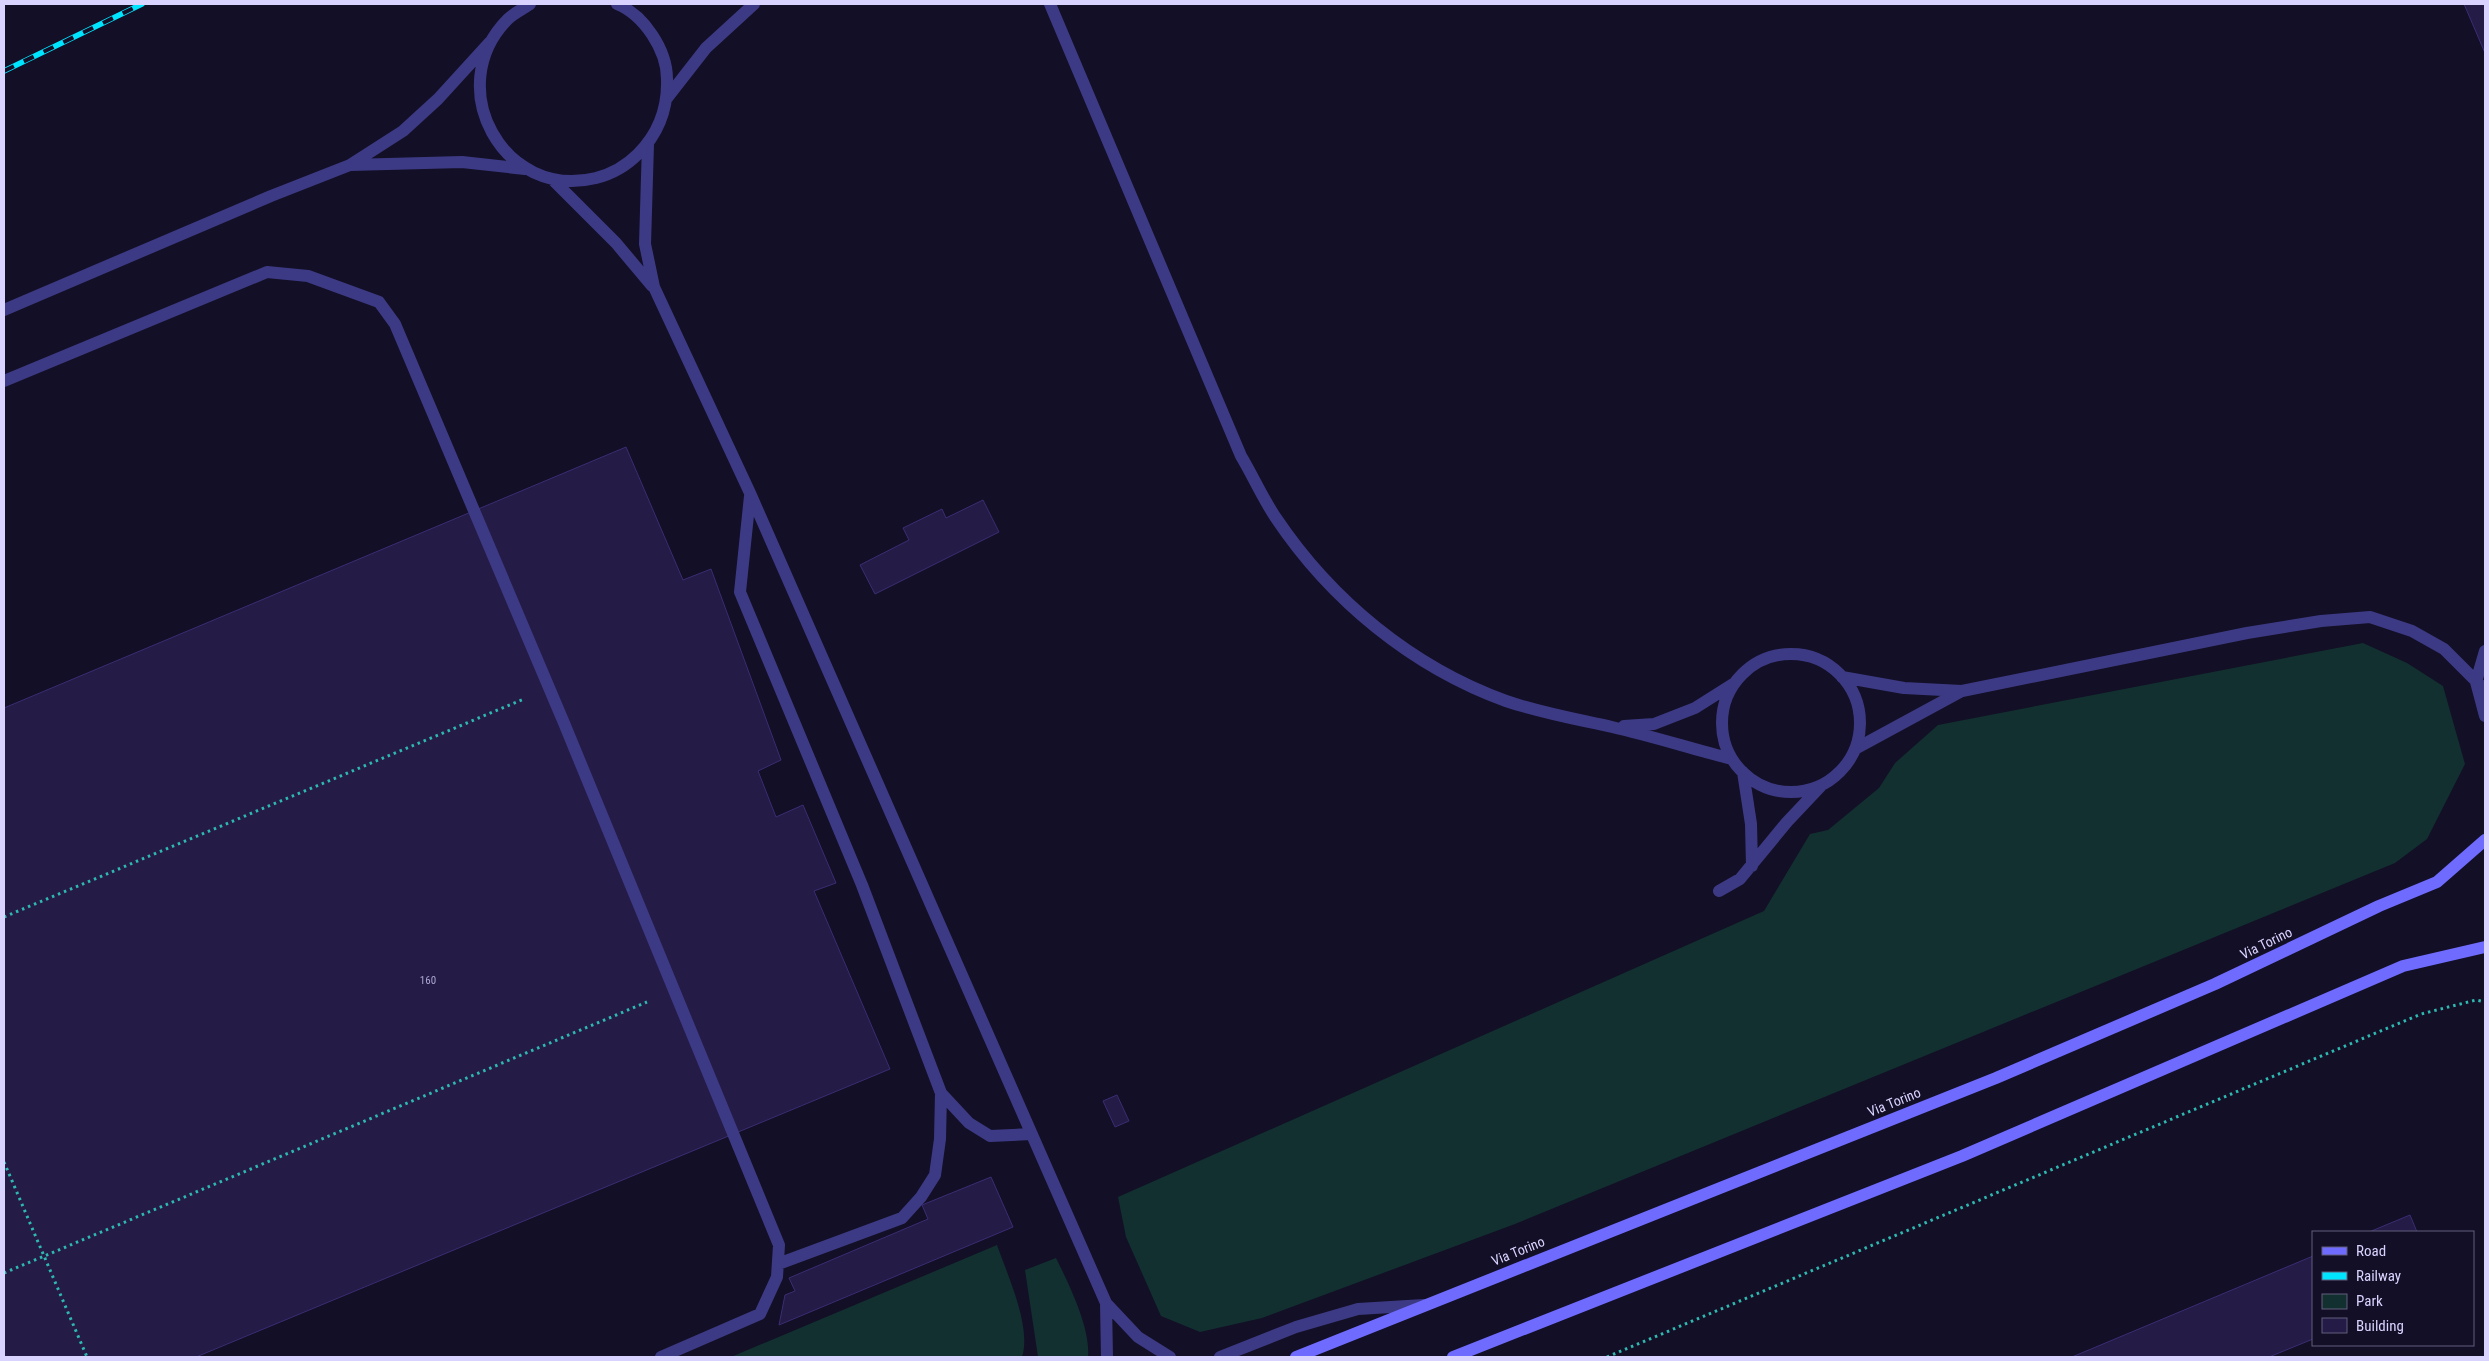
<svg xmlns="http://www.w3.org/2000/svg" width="2489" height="1361" viewBox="0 0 2489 1361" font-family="'Roboto Condensed',sans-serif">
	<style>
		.green { fill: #12302f }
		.building { fill: #241b47; stroke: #3b2d73 }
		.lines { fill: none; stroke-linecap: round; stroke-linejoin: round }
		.path { stroke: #2fb8b0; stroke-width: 3; stroke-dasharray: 2.5 4; stroke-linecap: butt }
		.lane { stroke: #3d3a85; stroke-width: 12 }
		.secondary { stroke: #6f6bff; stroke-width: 12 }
		.rail-casing { stroke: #00e5ff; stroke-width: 5.5 }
		.rail { stroke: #130f26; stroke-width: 4; stroke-dasharray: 11; stroke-linecap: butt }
		.labels { text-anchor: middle; stroke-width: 5; stroke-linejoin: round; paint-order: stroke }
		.number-label { font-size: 11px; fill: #aca6d1 }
		.street-label { font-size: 14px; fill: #d9d4ff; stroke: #130f26 }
	</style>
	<rect width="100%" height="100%" fill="#130f26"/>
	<path class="green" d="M2363 643 2407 663 2443 686 2465 764 2427 839 2395 863 1515 1224 1262 1318 1200 1332 1161 1316 1126 1237 1118 1197 1764 911 1810 834 1828 830 1879 788 1895 763 1938 725Z
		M997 1245C1007 1274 1032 1327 1022 1357H731Z
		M1056 1258C1069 1284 1091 1329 1088 1357H1038L1025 1270Z"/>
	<path class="building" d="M2464 4H2485V53Z
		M626 447 683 580 711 569 781 760 758 771 776 817 803 805 836 883 814 891 890 1069 196 1357H4V708Z
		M983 500 999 532 875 594 860 565 909 540 903 528 942 509 946 518Z
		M1117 1095 1129 1121 1115 1127 1103 1101Z
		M991 1177 1013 1227 779 1325 785 1295 795 1291 789 1278 928 1219 922 1205Z
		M2410 1215 2417 1232H2369Z
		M2313 1256V1339L2269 1357H2072Z"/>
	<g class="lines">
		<path class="path" d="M4 917 524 699
			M4 1162 87 1357
			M4 1273 647 1002
			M1607 1357 2421 1014 2476 1000 2485 1002"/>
		<path class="lane" d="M530 4C523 9 514 13 508 19 441 86 503 201 596 178 612 174 626 166 638 154 659 133 668 109 667 79 667 50 644 15 617 4
			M1050 4 1241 456C1253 476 1263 499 1276 518 1331 600 1412 667 1506 701 1541 713 1576 719 1612 727 1652 736 1692 749 1732 759
			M667 98 706 48 754 4
			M648 144 645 244 654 287 750 493 1106 1303 1138 1337 1170 1357
			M350 165 462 162 525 169
			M552 179 616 243 652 286
			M4 310 271 196 350 165 403 131 438 99 490 42
			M4 381 267 272 308 276 379 302 395 324 564 723 779 1245 777 1277 760 1314 661 1357
			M750 496 740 592 862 885 941 1093 940 1139 935 1175 921 1197 902 1218 778 1264
			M2485 651 2476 682 2485 716
			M1722 723a69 69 0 1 1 138 0a69 69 0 1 1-138 0Z
			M1842 677 1904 688 1962 691 2247 633 2321 621 2370 617 2412 631 2444 649 2485 690
			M1624 726 1654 724 1695 708 1733 684
			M1855 749 1960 692
			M1743 772 1751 824 1752 866
			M1719 891 1740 879 1787 822 1821 786
			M941 1093 969 1123 990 1136 1031 1134
			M1106 1303 1107 1357
			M1220 1357 1296 1327 1358 1309 1424 1305"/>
		<path class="secondary" d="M1296 1357 1996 1078 2215 984 2379 906 2437 882 2485 840
			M1453 1357 1962 1156 2403 966 2485 947"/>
		<g class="rail-casing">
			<path id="rail" d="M4 71 142 4"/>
		</g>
		<use href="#rail" class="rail"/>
	</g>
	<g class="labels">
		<g class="number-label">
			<text x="428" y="984">160</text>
		</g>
		<g class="street-label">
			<text transform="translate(2266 943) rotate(-26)" y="5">Via Torino</text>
			<text transform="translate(1894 1102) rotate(-22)" y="5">Via Torino</text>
			<text transform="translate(1518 1251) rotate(-22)" y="5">Via Torino</text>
		</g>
	</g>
	<rect width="2489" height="1361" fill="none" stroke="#d9d4ff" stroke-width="10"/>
	<rect x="2312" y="1231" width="162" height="115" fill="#130f26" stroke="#625e7d"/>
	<rect x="2322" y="1247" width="25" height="8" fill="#6f6bff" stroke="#625e7d"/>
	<text x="2356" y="1256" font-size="15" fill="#d9d4ff">Road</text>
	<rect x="2322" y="1272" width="25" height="8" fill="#00e5ff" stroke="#625e7d"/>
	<text x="2356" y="1281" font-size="15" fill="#d9d4ff">Railway</text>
	<rect x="2322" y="1294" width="25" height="15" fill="#12302f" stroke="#625e7d"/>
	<text x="2356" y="1306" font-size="15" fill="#d9d4ff">Park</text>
	<rect x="2322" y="1318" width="25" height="15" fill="#241b47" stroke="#625e7d"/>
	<text x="2356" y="1331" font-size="15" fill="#d9d4ff">Building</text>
</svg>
